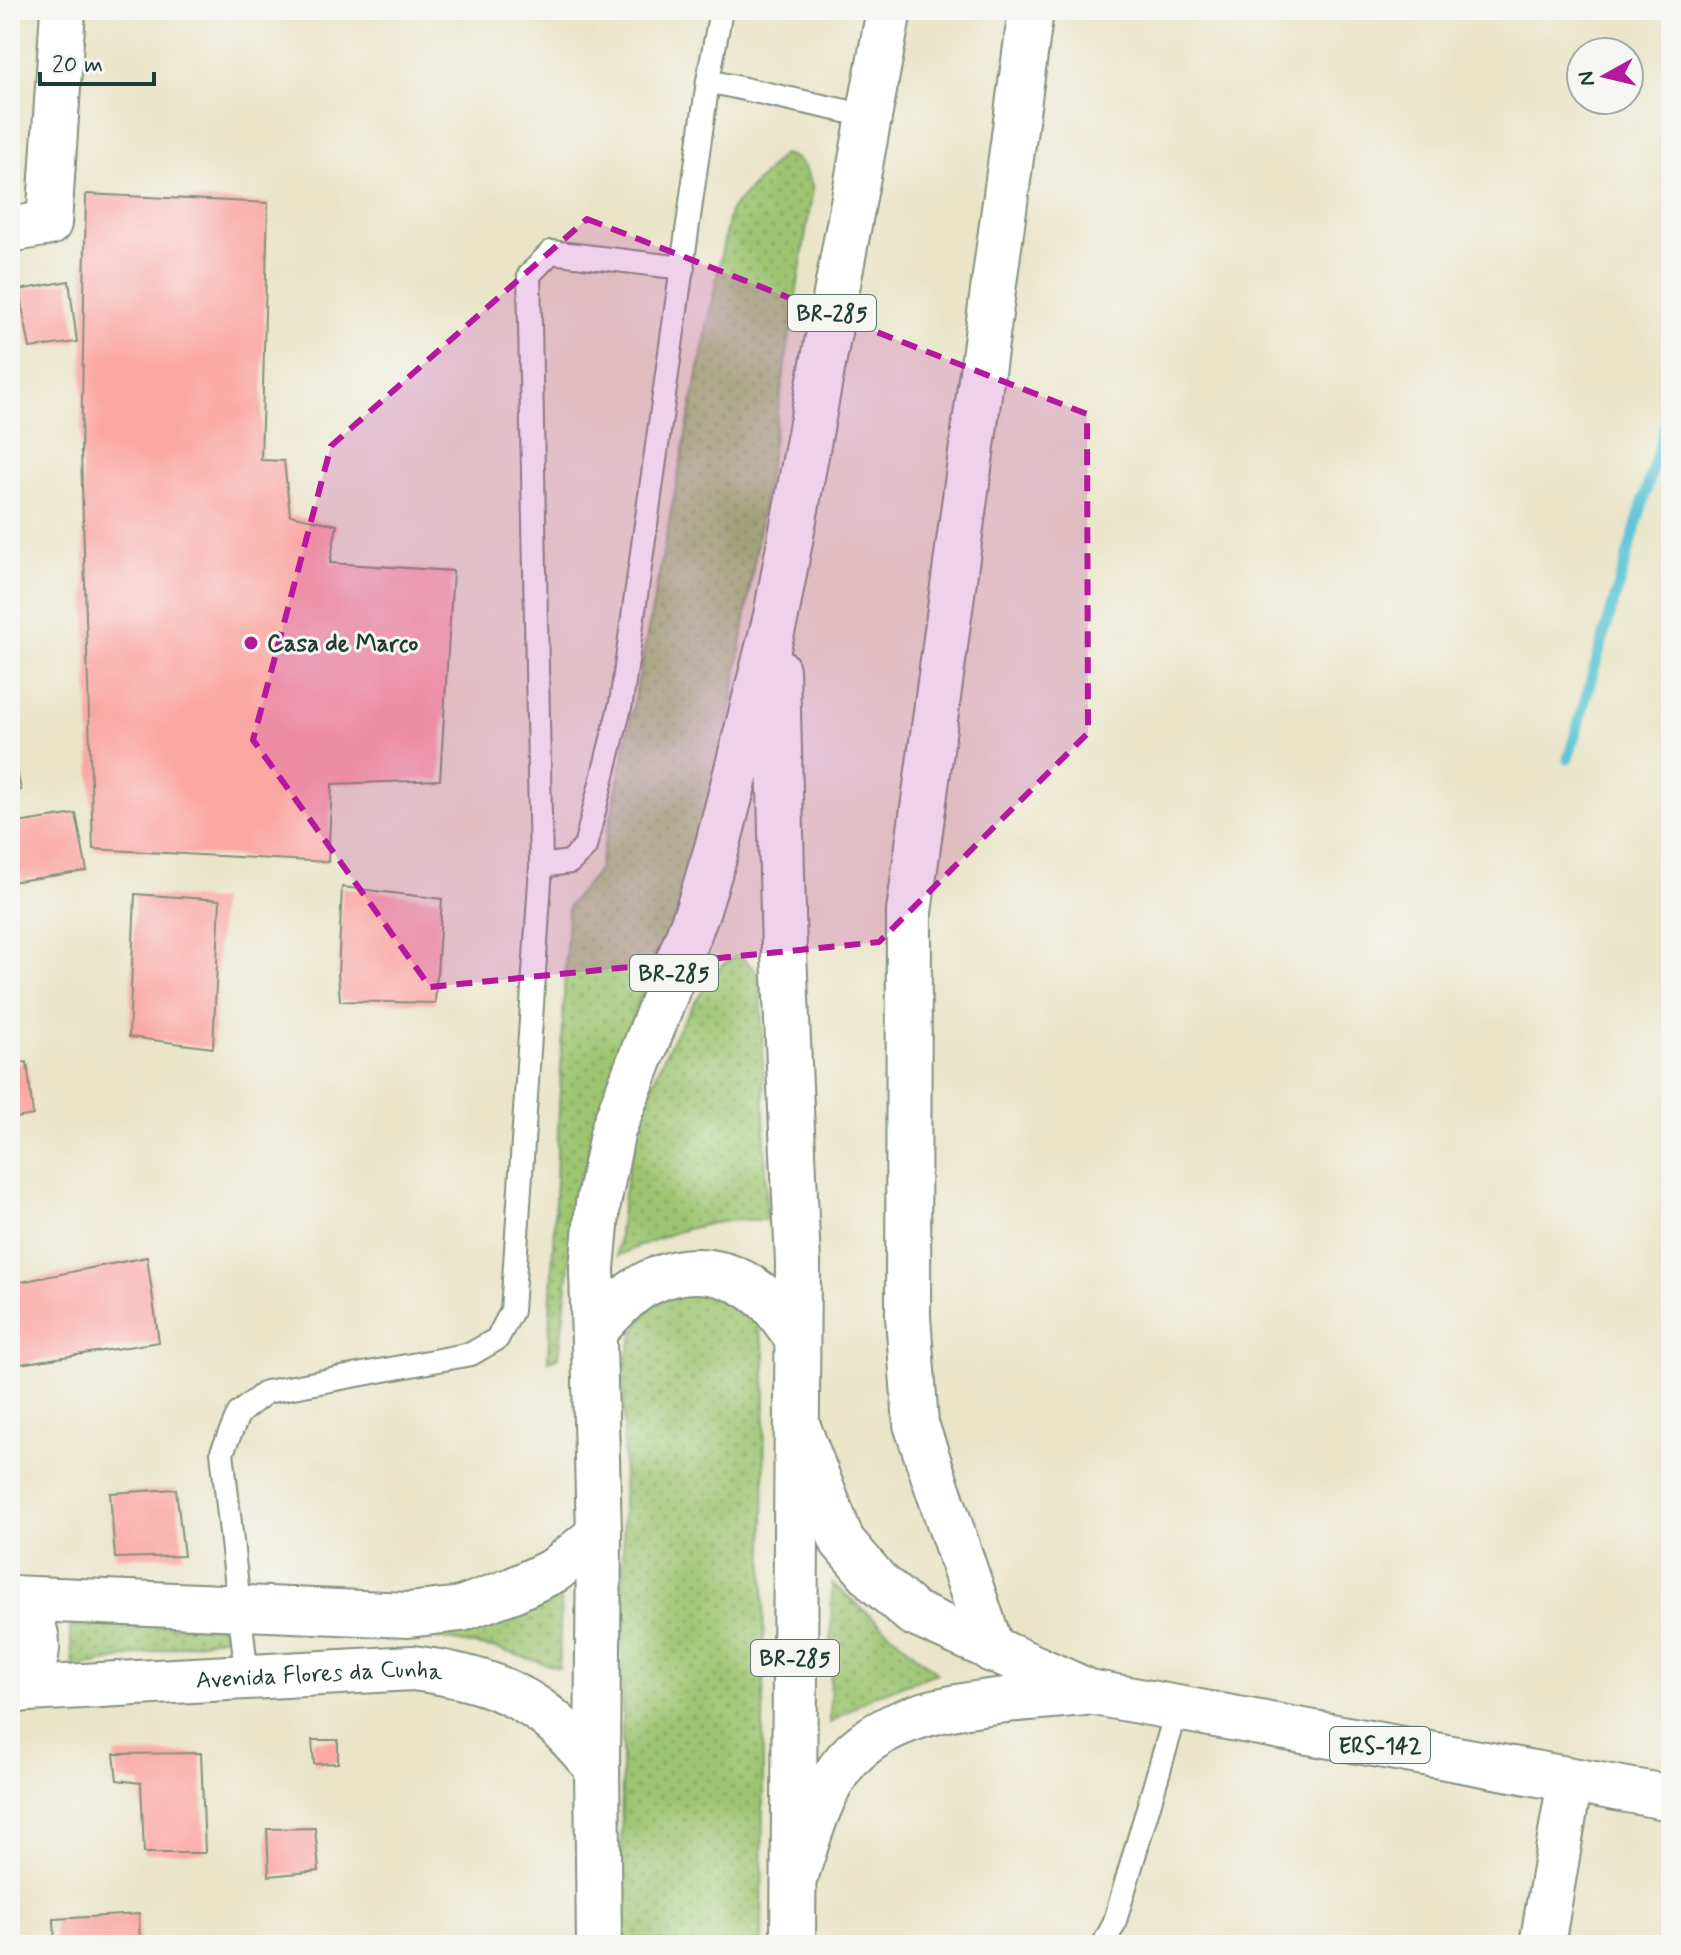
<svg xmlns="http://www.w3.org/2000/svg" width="1681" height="1955" viewBox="0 0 1681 1955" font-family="Mynerve,sans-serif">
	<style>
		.grass { fill: url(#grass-dots); stroke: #5e8152; stroke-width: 2 }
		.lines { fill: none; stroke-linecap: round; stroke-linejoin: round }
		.stream { stroke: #5bc5d5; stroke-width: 11 }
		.building { fill: #fba8a4 }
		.service-casing { stroke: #84917e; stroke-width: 26 }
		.minor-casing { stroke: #84917e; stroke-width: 48 }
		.tertiary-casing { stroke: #84917e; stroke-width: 48 }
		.secondary-casing { stroke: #84917e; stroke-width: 48 }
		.primary-casing { stroke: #84917e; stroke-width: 48 }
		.trunk-casing { stroke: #84917e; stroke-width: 48 }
		.service { stroke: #fff; stroke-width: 22 }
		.minor { stroke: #fff; stroke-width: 44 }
		.tertiary { stroke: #fff; stroke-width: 44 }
		.secondary { stroke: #fff; stroke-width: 44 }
		.primary { stroke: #fff; stroke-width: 44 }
		.trunk { stroke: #fff; stroke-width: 44 }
		.marked { fill: #b5179e; fill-opacity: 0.2; stroke: #b5179e; stroke-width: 6; stroke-dasharray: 16 10; stroke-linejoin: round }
		.poi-dot { fill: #b5179e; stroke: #f6f6f2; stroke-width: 3 }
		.labels { text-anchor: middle; stroke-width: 6; stroke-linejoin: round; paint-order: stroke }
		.shield { fill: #f6f6f2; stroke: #60746d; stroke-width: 2 }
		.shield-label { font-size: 22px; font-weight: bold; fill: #1f3d34 }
		.poi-label { font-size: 24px; font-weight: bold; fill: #1f3d34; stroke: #f6f6f2; text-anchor: start }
		.street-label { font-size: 24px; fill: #1f3d34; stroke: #f6f6f2 }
	</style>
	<defs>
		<pattern id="grass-dots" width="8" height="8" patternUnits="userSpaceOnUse" patternTransform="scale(2)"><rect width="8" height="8" fill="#9dc571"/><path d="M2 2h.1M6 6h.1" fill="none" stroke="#7fa15e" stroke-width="1.8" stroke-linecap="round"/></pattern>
	</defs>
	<rect width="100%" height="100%" fill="#f6f6f2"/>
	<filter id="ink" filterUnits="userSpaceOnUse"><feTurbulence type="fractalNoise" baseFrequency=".0125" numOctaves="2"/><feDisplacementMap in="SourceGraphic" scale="16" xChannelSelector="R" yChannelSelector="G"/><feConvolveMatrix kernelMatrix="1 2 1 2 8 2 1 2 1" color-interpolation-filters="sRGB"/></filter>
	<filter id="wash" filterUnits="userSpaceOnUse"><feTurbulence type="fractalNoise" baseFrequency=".006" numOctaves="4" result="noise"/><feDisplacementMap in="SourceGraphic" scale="32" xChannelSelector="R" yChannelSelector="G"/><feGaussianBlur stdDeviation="1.8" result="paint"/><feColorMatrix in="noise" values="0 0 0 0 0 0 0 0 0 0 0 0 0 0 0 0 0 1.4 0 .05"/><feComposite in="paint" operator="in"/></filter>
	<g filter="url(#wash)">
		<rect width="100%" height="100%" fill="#eae5c9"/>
		<path class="grass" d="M783 154C802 158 807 170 813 188L719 784 677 917 641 992 593 1133 572 1237 559 1357 548 1361 568 906 598 871 613 809 730 210Z
			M740 956 756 970 761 989 767 1220C707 1218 670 1232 617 1256 625 1158 644 1074 702 992 712 977 721 960 740 956Z
			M703 1288C743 1307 756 1307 765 1354L762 1945H621L624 1367C638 1314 647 1299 703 1288Z
			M832 1583 937 1673 873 1696 830 1723Z
			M561 1597 559 1668 497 1649 431 1637 514 1615Z
			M70 1626H224L226 1637 73 1668Z"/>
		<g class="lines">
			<path class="stream" d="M1568 759 1671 406"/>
		</g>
		<g id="blocks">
			<path class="building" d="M86 194 268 203 261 460 284 461 290 515 337 525 330 563 453 571 440 780 332 784 328 862 93 849 81 453Z
				M69 281 77 342 30 348 19 290Z
				M10 735 21 790 10 792Z
				M76 814 87 871 10 882V824Z
				M342 887 442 899 435 1003 340 1001 338 974Z
				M135 894 220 900 213 1048 129 1037Z
				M27 1062 33 1115 10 1119V1064Z
				M147 1257 159 1342 13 1365 10 1335V1284Z
				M176 1489 184 1556 115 1558 110 1493Z
				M312 1740H338V1763L314 1764Z
				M201 1753 205 1853H144L141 1783 117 1780 114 1754Z
				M315 1828 319 1871 269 1876 267 1829Z
				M139 1914 140 1945H55L54 1919Z"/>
		</g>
	</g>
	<g filter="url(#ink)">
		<use href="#blocks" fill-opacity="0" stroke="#84917e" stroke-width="2"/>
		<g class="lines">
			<g class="service-casing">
				<path id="service" d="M721 10 708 81 868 116
					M541 866 570 862 585 847 621 703 708 81
					M247 1677 222 1452 239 1413 266 1392 471 1354 497 1339 512 1311 541 866 529 275 551 252 683 268
					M1103 1945 1114 1924 1177 1709"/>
			</g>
			<g class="minor-casing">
				<path id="minor" d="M10 230 49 223 63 10
					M992 1650 916 1424 908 1317 909 912 1031 10
					M1542 1945 1570 1780"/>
			</g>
			<g class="tertiary-casing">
				<path id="tertiary" d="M10 1607C49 1624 40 1662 20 1690"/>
			</g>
			<g class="secondary-casing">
				<g id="secondary">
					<path d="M10 1598 408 1615 461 1609 513 1590 555 1570 599 1534"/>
					<path id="s1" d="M10 1690 413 1668C465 1675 512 1686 553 1721 569 1734 582 1752 597 1767"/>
				</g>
			</g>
			<g class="primary-casing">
				<path id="primary" d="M798 1427 842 1541 877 1582 913 1613 1089 1692 1671 1798
					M797 1872C807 1842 816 1809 832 1781 877 1698 1004 1702 1086 1693"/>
			</g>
			<g class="trunk-casing">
				<path id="trunk" d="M777 670 784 953 798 1263 793 1945
					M594 1331C611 1314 628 1292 650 1282 690 1263 731 1269 765 1298 777 1308 786 1324 796 1336
					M599 1945 597 1767 599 1534 592 1268 598 1204 613 1130 698 910 717 848 776 616 889 10"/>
			</g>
			<use href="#service" class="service"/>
			<use href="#minor" class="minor"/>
			<use href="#tertiary" class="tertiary"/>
			<use href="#secondary" class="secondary"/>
			<use href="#primary" class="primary"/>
			<use href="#trunk" class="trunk"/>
		</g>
	</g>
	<path class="marked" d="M587 219 1087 414 1088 733 879 942 430 987 253 740 331 446Z"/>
	<circle class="poi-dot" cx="251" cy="643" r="8"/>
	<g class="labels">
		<g class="shield">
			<rect x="788" y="295" width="88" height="36" rx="6"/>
			<rect x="630" y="955" width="88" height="36" rx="6"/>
			<rect x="751" y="1640" width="88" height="36" rx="6"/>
			<rect x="1330" y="1727" width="100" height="36" rx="6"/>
		</g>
		<g class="shield-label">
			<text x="832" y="321">BR-285</text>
			<text x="674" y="981">BR-285</text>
			<text x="795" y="1666">BR-285</text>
			<text x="1380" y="1753">ERS-142</text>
		</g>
		<g class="poi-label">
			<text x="267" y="651">Casa de Marco</text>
		</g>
		<g class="street-label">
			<text dy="8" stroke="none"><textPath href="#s1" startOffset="310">Avenida Flores da Cunha</textPath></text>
		</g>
	</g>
	<rect width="1681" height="1955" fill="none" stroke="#f6f6f2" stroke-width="40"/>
	<g transform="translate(1605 76) rotate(262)"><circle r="38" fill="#f6f6f2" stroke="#a0aca6" stroke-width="2"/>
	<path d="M0-6L14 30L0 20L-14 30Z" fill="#b5179e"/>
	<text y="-12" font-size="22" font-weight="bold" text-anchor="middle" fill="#1f3d34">N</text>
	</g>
	<path d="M40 72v12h114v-12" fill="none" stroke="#1f3d34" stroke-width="4"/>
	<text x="52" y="72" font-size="24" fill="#1f3d34" stroke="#f6f6f2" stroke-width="6" paint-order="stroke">20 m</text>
</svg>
